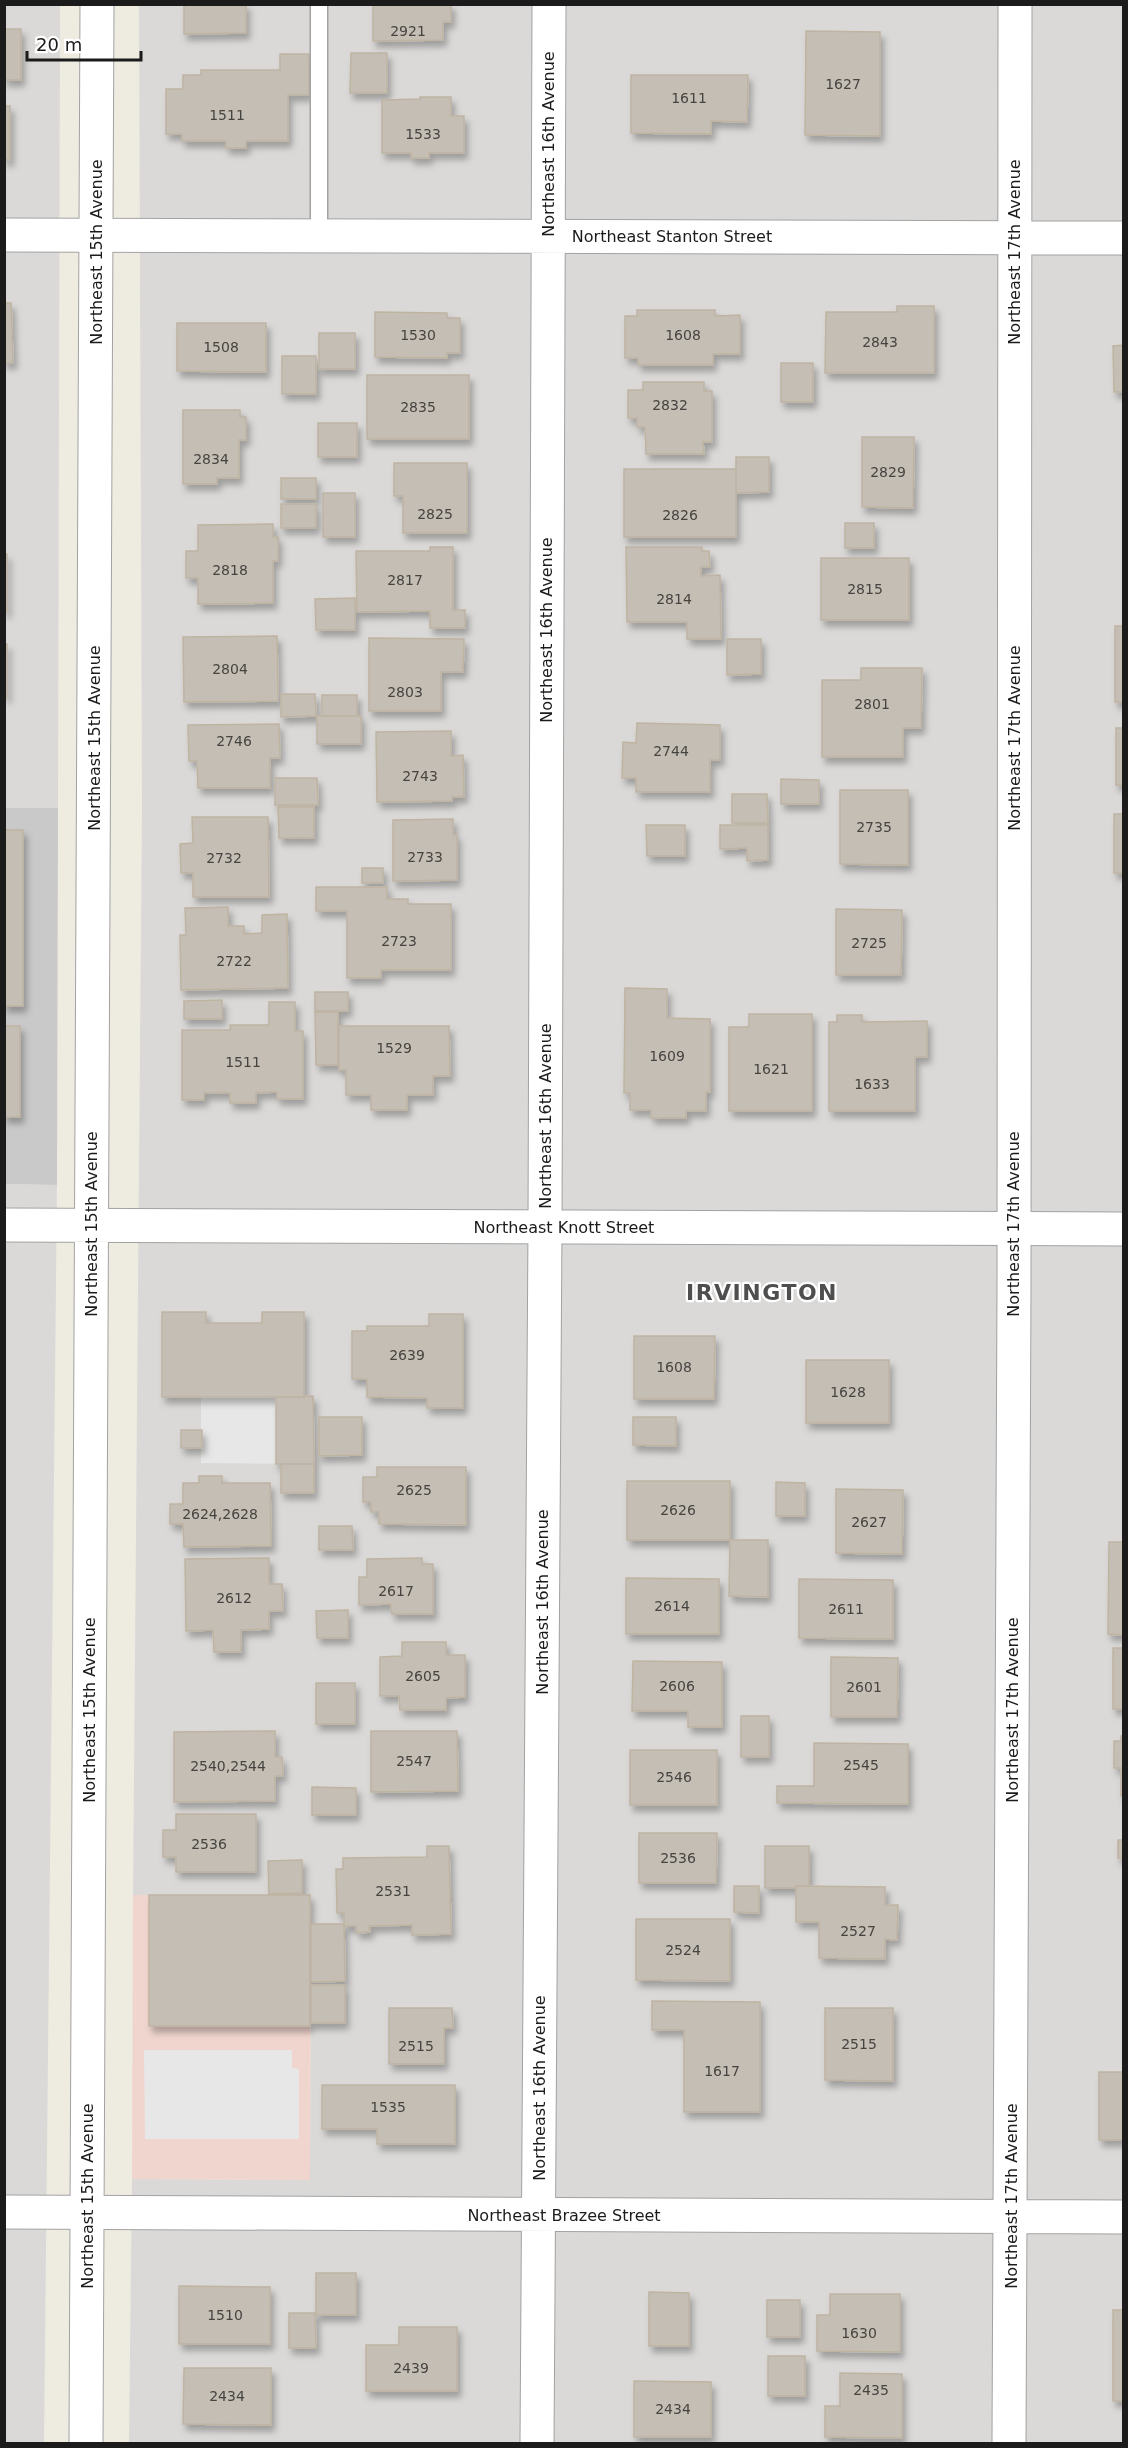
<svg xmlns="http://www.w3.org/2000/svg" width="1128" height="2448" viewBox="0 0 1128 2448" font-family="'DejaVu Sans',sans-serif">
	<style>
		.residential { fill: #dad9d8 }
		.commercial { fill: #f0d5ce }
		.religious { fill: #c9c9c9 }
		.parking { fill: #e7e7e7 }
		.building { fill: #c5beb4; stroke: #bfb4a2; stroke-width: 1.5; filter: url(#shadow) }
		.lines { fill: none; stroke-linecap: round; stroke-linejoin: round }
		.service-casing { stroke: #a2a2a2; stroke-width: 19 }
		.minor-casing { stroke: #a2a2a2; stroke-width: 35 }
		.tertiary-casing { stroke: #a2a2a2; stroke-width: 35 }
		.service { stroke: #fff; stroke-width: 16 }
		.minor { stroke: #fff; stroke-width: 33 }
		.tertiary { stroke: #fff; stroke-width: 33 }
		.labels { text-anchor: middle; stroke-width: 4.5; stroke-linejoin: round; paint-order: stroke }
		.number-label { font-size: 14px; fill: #464441 }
		.street-label { font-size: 16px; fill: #1b1b1b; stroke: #fff }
		.district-label { font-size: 22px; font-weight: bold; letter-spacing: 1.5px; fill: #4e4e4e; stroke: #fff }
	</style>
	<defs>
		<filter id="shadow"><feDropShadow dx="3.5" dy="6" stdDeviation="3" flood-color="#0004"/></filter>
	</defs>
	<rect width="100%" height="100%" fill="#eeebe0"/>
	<path class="residential" d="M4 5H60L58 808H5Z
		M139 5H1123V2443L129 2444 132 2179 310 2180 311 1896 133 1895 142 807Z
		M5 1184 57 1185 44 2443 5 2444Z"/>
	<path class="commercial" d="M133 1895 311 1896 310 2180 132 2179Z"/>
	<path class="religious" d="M5 808H58L57 1185 5 1184Z"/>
	<path class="parking" d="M313 1396 314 1464 201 1463V1397Z
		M144 2050H292V2068L299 2069V2139H145Z"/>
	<path class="building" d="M184 4H246V33L184 34Z
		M373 4H451V22H443V40L373 41Z
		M4 29H21V80H4Z
		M806 31 880 32V136L805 135Z
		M351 53H387V93H350Z
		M280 54H309V95H288V141H246V148H226V141H182V134H166V89H183V75H201V70H280Z
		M631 75H748L747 122 711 121V134L631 133Z
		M420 97H451V116H464V153H429V158H411V153H382V100L420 99Z
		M4 106H10V160H4Z
		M4 303H11L13 363H4Z
		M897 306H934V373H825L826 312H897Z
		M637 310H715V316L740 315V354H713V365H638V358H625V316H637Z
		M375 312 447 313V318H460V353H447V358L375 357Z
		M177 323H266V372L177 371Z
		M319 333H355V369H319Z
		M1124 345V392H1114L1113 346Z
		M282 356H316V394H282Z
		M781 363H813V402H781Z
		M367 375H469V439H367Z
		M643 382H704V391H712V442H703L704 454H646L645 427H637V418H628V390H643Z
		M183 410H240V417H246V440H239V478H217V484H183Z
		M318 423H357V457H318Z
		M862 437H914L913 508 862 507Z
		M736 457H769V492L736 493Z
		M394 463H467V533H403V496H394Z
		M624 469H736V537H624Z
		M281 478H316V499H281Z
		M323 493H355V537H323Z
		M281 504H316V528H281Z
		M845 523H874V548H845Z
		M273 524V537H278V561H273V603L198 604V578H186V551H198V525Z
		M430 547H453V610H465V628H430V611L357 612 356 551H430Z
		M626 547H702V551H709L710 567H701V576L720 575 721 639H687V622H627Z
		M4 554H7V612H4Z
		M821 558H909V620H821Z
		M355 598V630H316L315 599Z
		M1115 626H1124V702H1115Z
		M277 636 278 701 184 702 183 637Z
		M369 638 464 639 463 672H441V711H369Z
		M727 639H761V674L727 675Z
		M4 644H7V697H4Z
		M861 668H922L921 728H903V757H822V680H861Z
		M281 694H315L316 716 281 717Z
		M322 695H357V716H322Z
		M317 716H361V744H317Z
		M637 723 720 725V760H710V792H636V778H622L623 742 636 743Z
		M279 724 280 758H270V788H198L197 761H189L188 725Z
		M1116 728H1124V785H1116Z
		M451 731V756L463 755 464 797H452V801L377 802 376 732Z
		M275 778H317L318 805H275Z
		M781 779 819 780V804H781Z
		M840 790H908V865L840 864Z
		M732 794H767L768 823H732Z
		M278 807H314V838H279Z
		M1114 814H1124V873H1114Z
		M192 817H268L269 897H193V873H181L180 844 193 843Z
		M453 819V835H457V880L393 881V820Z
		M646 825H685V856H647Z
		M720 825H768V860L747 861V848L720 849Z
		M4 830H23V1006H4Z
		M362 868H383V883H362Z
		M316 887H387V899H408V904H451V970H381V978H347V911H316Z
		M228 907V926H244V934L262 933V915L287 914 288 988 181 990 180 935H186L185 908Z
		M836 909 902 910 901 975H836Z
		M625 988 667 989V1018L710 1019V1092H706V1111H686V1118H651V1110H630V1093H624Z
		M315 992H348V1011H315Z
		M222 1000V1019H184V1001Z
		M269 1002H295V1031H303V1099H277V1092L256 1093V1103H230V1093H204V1100H182V1030H230V1025H269Z
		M315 1012H338V1065H316Z
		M749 1014H812V1111H729V1027H749Z
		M837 1015H862V1022L927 1021V1057H915V1111H829V1022H837Z
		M4 1026H20V1117H4Z
		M339 1026H449L450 1076H433V1095H407V1110H371V1095H346V1070H339Z
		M162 1312H206V1323H262V1312H304V1397H162Z
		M429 1314H463V1408H427V1398L367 1397V1379H352V1331H367V1326H429Z
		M634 1336H715L714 1399H634Z
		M806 1360H889V1423H806Z
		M313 1396 314 1464H276V1397Z
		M319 1417H362V1455L319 1456Z
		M633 1417H676V1446L633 1445Z
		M181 1430H202V1448H181Z
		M281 1464H314V1493H281Z
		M377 1467H466V1525L379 1524V1512H371V1502H363V1477H377Z
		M199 1476H222V1483H270L271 1546 184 1547 183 1524H170V1504H183V1483H199Z
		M627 1481H730V1540H627Z
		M776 1482 805 1483V1516H776Z
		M836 1489 903 1490 902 1554 836 1553Z
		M319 1526H352L353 1550H319Z
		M730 1540H768V1597L729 1596Z
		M1109 1542H1124V1635L1108 1634Z
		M269 1558V1584H282L283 1611H269V1629L241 1630V1652H214L213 1630 186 1631 185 1559Z
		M422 1558V1564H433V1614H392L391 1604 359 1605V1577H367V1559Z
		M626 1578 719 1579V1634H626Z
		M799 1579 893 1580V1639L799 1638Z
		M348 1610V1638H317L316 1611Z
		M402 1642H446V1655H465V1697L446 1698V1710H400L399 1696H380V1657L402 1656Z
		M1113 1648H1124V1709H1113Z
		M831 1657 898 1658 897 1717H831Z
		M633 1661 722 1662V1727H688V1711H632Z
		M316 1683H355V1724H316Z
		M741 1716H769V1757H741Z
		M275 1731V1757H282L283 1776H275V1801L174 1802V1732Z
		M371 1731H457L458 1791 371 1792Z
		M1121 1736H1124V1796H1121V1768H1114V1741H1121Z
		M814 1743 908 1744V1804L777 1803V1786H814Z
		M630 1750H717V1805H630Z
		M312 1787 356 1788V1815H312Z
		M176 1814H256V1872H176V1857H163V1830H176Z
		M639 1833H717L716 1883H639Z
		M1118 1840H1124V1858H1118Z
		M427 1846H449L451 1934 412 1935V1925L369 1926 370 1932 357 1933 356 1926H344V1913H337L336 1869H343V1858L427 1857Z
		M765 1846H809V1886H796V1888H765Z
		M302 1860V1893L269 1894 268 1861Z
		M734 1886H759V1913L734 1912Z
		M796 1886 885 1887V1905H898L897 1940 885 1939V1959L819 1958V1922H796Z
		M149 1895H310V2026H149Z
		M636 1919H730V1981L636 1980Z
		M311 1924H344L345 1981 311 1982Z
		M311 1985H345V2023H311Z
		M652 2001 760 2002V2112H684V2030H652Z
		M389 2008H452L453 2028H444V2064H389Z
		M825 2008H893V2081L825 2080Z
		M1099 2072H1124V2140H1099Z
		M322 2085H455V2144H377V2129H322Z
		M316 2273H356V2315H316Z
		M179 2286 270 2287V2344H179Z
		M649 2292 689 2293V2346H649Z
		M830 2294H900V2352L817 2351V2315H830Z
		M767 2300H800V2337H767Z
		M1113 2310H1124V2401H1113Z
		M289 2313H315L316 2348H289Z
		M399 2327H457V2391H366V2345H399Z
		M768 2356H805V2396H768Z
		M184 2368H271V2425L183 2424Z
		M840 2373 902 2374V2438L825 2437V2406H840Z
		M634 2381 711 2382V2437H634Z"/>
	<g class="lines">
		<g class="service-casing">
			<path id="service" d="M319 235V4"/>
		</g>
		<g class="minor-casing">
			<path id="minor" d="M4 235 1124 238
				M4 2212 1124 2217
				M537 2444 545 1227 549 4
				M1009 2444 1014 1287 1015 4"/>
		</g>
		<g class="tertiary-casing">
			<path id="tertiary" d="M4 1225 1124 1229
				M86 2444 97 4"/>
		</g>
		<use href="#service" class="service"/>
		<use href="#minor" class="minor"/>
		<use href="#tertiary" class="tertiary"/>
	</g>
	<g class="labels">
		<g class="number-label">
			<text x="408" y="36">2921</text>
			<text x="843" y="89">1627</text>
			<text x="689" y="103">1611</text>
			<text x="227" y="120">1511</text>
			<text x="423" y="139">1533</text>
			<text x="418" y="340">1530</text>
			<text x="683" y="340">1608</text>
			<text x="880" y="347">2843</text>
			<text x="221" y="352">1508</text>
			<text x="670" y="410">2832</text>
			<text x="418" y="412">2835</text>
			<text x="211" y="464">2834</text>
			<text x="888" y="477">2829</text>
			<text x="435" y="519">2825</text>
			<text x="680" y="520">2826</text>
			<text x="230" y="575">2818</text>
			<text x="405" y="585">2817</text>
			<text x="865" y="594">2815</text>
			<text x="674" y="604">2814</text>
			<text x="230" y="674">2804</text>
			<text x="405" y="697">2803</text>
			<text x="872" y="709">2801</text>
			<text x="234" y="746">2746</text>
			<text x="671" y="756">2744</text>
			<text x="420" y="781">2743</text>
			<text x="874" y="832">2735</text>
			<text x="425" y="862">2733</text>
			<text x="224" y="863">2732</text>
			<text x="399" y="946">2723</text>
			<text x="869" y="948">2725</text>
			<text x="234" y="966">2722</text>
			<text x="394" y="1053">1529</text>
			<text x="667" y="1061">1609</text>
			<text x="243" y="1067">1511</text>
			<text x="771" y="1074">1621</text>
			<text x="872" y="1089">1633</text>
			<text x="407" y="1360">2639</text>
			<text x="674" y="1372">1608</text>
			<text x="848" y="1397">1628</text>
			<text x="414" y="1495">2625</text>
			<text x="678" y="1515">2626</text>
			<text x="220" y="1519">2624,2628</text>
			<text x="869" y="1527">2627</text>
			<text x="396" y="1596">2617</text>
			<text x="234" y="1603">2612</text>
			<text x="672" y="1611">2614</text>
			<text x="846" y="1614">2611</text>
			<text x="423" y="1681">2605</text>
			<text x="677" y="1691">2606</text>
			<text x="864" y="1692">2601</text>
			<text x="414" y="1766">2547</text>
			<text x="861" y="1770">2545</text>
			<text x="228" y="1771">2540,2544</text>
			<text x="674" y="1782">2546</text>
			<text x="209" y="1849">2536</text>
			<text x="678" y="1863">2536</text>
			<text x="393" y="1896">2531</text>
			<text x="858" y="1936">2527</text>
			<text x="683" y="1955">2524</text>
			<text x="859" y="2049">2515</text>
			<text x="416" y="2051">2515</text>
			<text x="722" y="2076">1617</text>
			<text x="388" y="2112">1535</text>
			<text x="225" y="2320">1510</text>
			<text x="859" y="2338">1630</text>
			<text x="411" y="2373">2439</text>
			<text x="871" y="2395">2435</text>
			<text x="227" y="2401">2434</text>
			<text x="673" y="2414">2434</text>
		</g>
		<g class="street-label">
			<text transform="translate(548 144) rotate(-90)" y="6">Northeast 16th Avenue</text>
			<text x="672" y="242">Northeast Stanton Street</text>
			<text transform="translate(96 252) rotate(-90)" y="6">Northeast 15th Avenue</text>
			<text transform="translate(1014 252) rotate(-90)" y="6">Northeast 17th Avenue</text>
			<text transform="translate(546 630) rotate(-90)" y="6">Northeast 16th Avenue</text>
			<text transform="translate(94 738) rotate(-90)" y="6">Northeast 15th Avenue</text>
			<text transform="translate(1014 738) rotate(-90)" y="6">Northeast 17th Avenue</text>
			<text transform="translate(545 1116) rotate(-90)" y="6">Northeast 16th Avenue</text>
			<text transform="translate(91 1224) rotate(-90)" y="6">Northeast 15th Avenue</text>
			<text transform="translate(1013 1224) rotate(-90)" y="6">Northeast 17th Avenue</text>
			<text x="564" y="1233">Northeast Knott Street</text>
			<text transform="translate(542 1602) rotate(-90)" y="6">Northeast 16th Avenue</text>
			<text transform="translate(89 1710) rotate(-90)" y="6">Northeast 15th Avenue</text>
			<text transform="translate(1012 1710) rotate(-90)" y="6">Northeast 17th Avenue</text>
			<text transform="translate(539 2088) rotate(-90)" y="6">Northeast 16th Avenue</text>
			<text transform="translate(87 2196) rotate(-90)" y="6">Northeast 15th Avenue</text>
			<text transform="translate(1011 2196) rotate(-90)" y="6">Northeast 17th Avenue</text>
			<text x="564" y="2221">Northeast Brazee Street</text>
		</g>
		<g class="district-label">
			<text x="762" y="1300">IRVINGTON</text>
		</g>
	</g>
	<rect width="1128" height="2448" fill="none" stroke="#1b1b1b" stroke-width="12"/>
	<path d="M27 51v9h114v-9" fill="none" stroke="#1b1b1b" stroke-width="3"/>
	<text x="36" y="51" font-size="18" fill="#1b1b1b" stroke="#ffffff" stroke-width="4.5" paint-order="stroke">20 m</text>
</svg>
